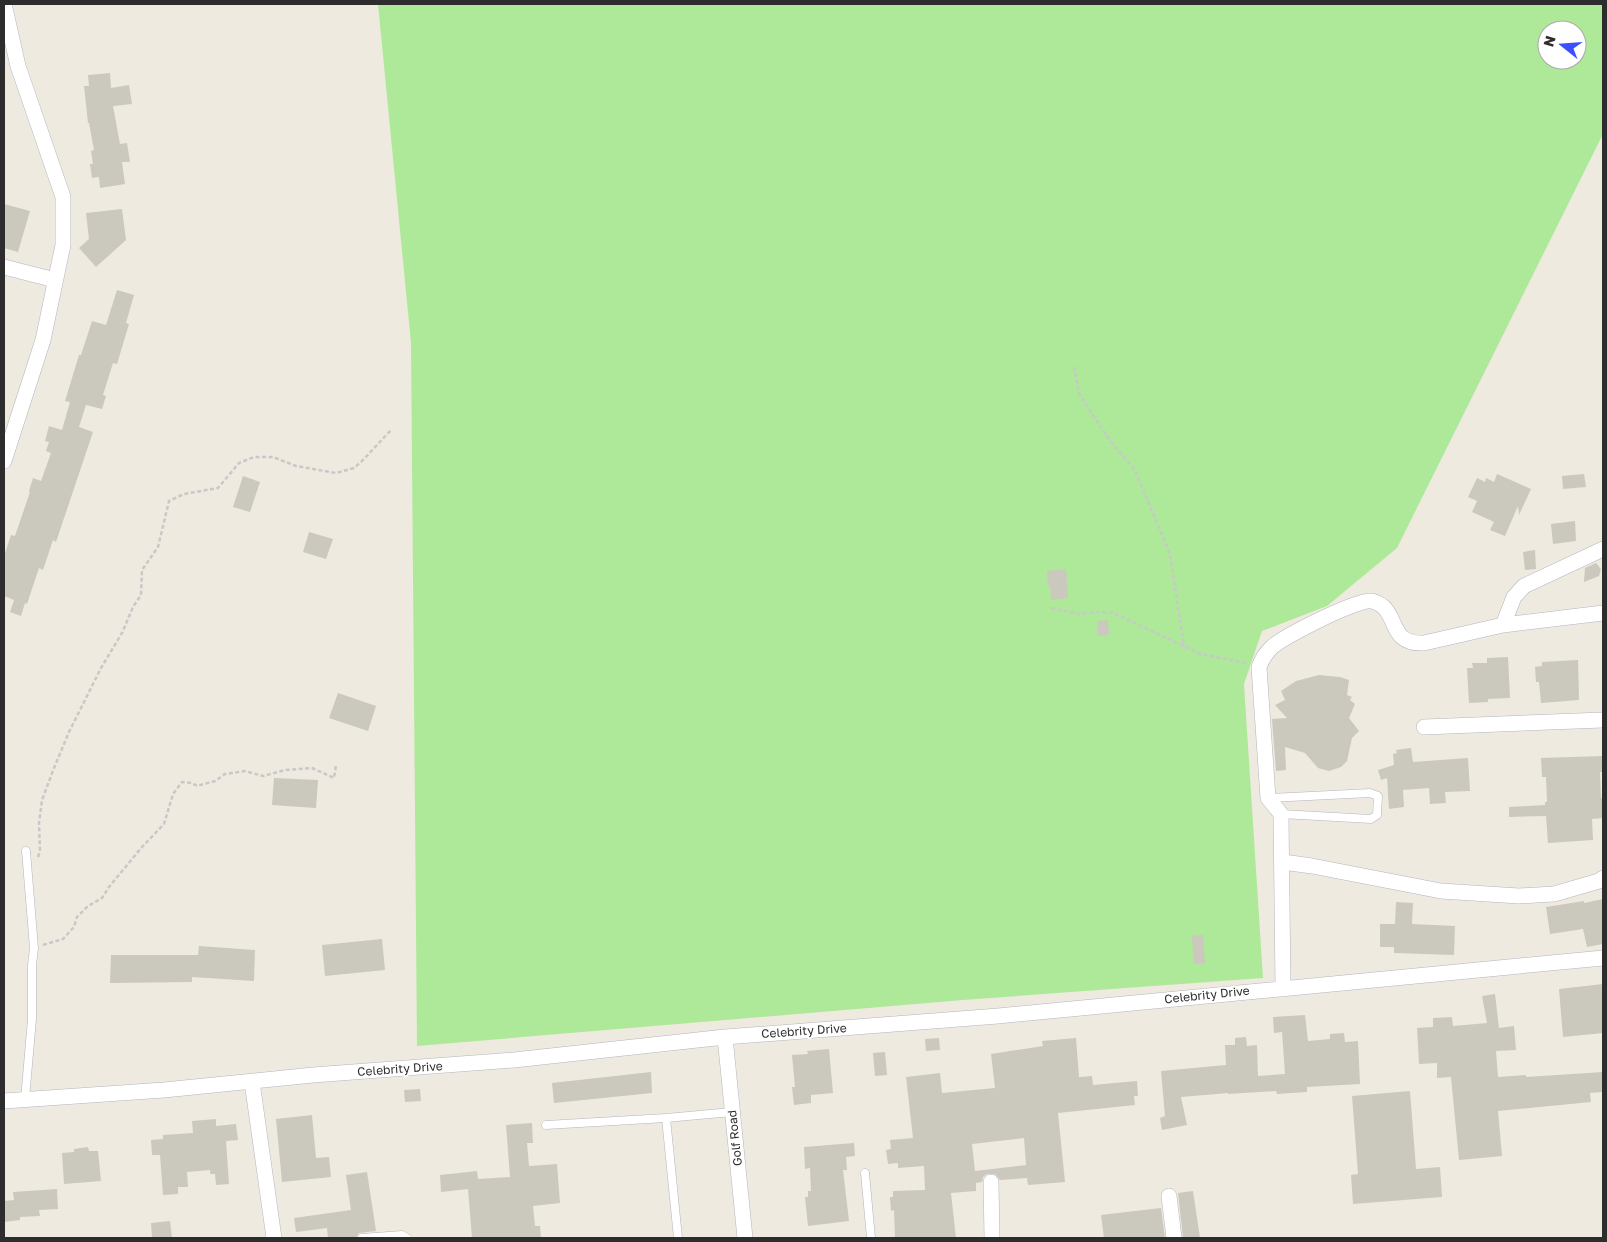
<svg xmlns="http://www.w3.org/2000/svg" width="1607" height="1242" viewBox="0 0 1607 1242" font-family="'Golos Text',sans-serif">
	<style>
		.green { fill: #ade999; fill-rule: evenodd }
		.building { fill: #cbc8bd; fill-rule: evenodd }
		.lines { fill: none; stroke-linecap: round; stroke-linejoin: round }
		.service-casing { stroke: #b3b4c1; stroke-width: 9 }
		.minor-casing { stroke: #b3b4c1; stroke-width: 16 }
		.path { stroke: #c8c8c8; stroke-width: 2.5; stroke-dasharray: 4 2.5; stroke-linecap: butt }
		.service { stroke: #fff; stroke-width: 8 }
		.minor { stroke: #fff; stroke-width: 15 }
		.labels { text-anchor: middle; stroke-width: 4; stroke-linejoin: round; paint-order: stroke }
		.street-label { font-size: 12px; fill: #2d2d2d; stroke: #fff }
	</style>
	<rect width="100%" height="100%" fill="#efeadf"/>
	<path class="green" d="M378 4H1603V134L1397 548 1327 606 1262 631 1244 684 1263 978 963 1000 417 1046 411 343ZM1547 30H1577V60H1547Z"/>
	<path class="building" d="M110 73 111 88 129 85 132 104 113 106 120 144 127 143 130 162H122L125 184 100 188 99 177 92 178 90 164H93L91 151 94 150 89 123H88L84 86H89L88 75Z
		M4 204 30 211 18 252 4 248Z
		M122 209 126 240 96 267 79 248 89 239 86 213Z
		M117 290 134 295 126 323 129 324 117 364 113 363 103 395 106 396 102 409 86 405 79 427 93 432 56 542 53 540 43 570 39 568 27 604 25 603 21 616 10 612 14 600 4 596V556L11 535 15 536 30 492 29 491 33 478 41 481 51 453 46 451 49 442 45 441 49 426 62 430 70 402 65 401 79 355H81L92 321 106 325Z
		M1497 474 1531 489 1519 515 1518 506 1505 536 1490 530 1494 522 1472 512 1477 501 1468 497 1477 478 1485 482 1486 478 1494 482Z
		M1584 474 1586 487 1563 489 1562 476Z
		M243 476 260 482 250 512 233 507Z
		M1575 521 1576 541 1553 544 1551 524Z
		M309 532 333 539 326 559 303 552Z
		M1535 550 1536 569 1525 570 1523 552Z
		M1596 563 1601 569 1599 576 1584 582 1585 568Z
		M1066 569 1068 598 1051 600 1050 585H1048L1047 571Z
		M1108 620 1109 635 1098 636 1097 621Z
		M1508 657 1510 698 1488 699V702L1469 703 1467 668H1473L1472 663H1487V658Z
		M1578 660 1579 700 1541 703 1539 682H1536L1535 667 1542 666V662Z
		M1319 675 1340 677 1349 680 1347 695 1352 697 1350 700 1355 704 1349 718 1359 731 1352 738 1347 761 1341 767 1329 771 1318 768 1305 753 1285 747 1286 770 1276 771 1272 719 1287 718 1275 705 1285 700 1281 691 1296 681Z
		M338 693 376 706 368 731 329 718Z
		M1411 748 1413 762 1468 758 1470 791 1445 792 1446 803 1430 804 1429 788 1403 790 1404 807 1389 809 1387 778 1381 780 1378 770 1394 765 1393 754 1397 753 1396 750Z
		M1603 756V772H1600L1601 798H1603V818L1592 819 1593 840 1548 843 1546 816 1509 817V807L1545 805V802H1547L1546 777H1542L1541 758Z
		M274 778 318 780 316 808 272 805Z
		M1603 899V944L1587 947 1583 929 1550 934 1546 907 1584 901V903Z
		M1396 902 1413 903 1412 924 1455 926 1454 955 1394 953V947H1380V924H1395Z
		M1203 935 1205 963 1194 964 1192 936Z
		M382 939 385 970 325 976 322 945Z
		M199 946 255 950 254 981 192 977V982L110 983 111 955H198Z
		M1603 984V1033L1563 1037 1559 989Z
		M1495 994 1499 1028 1514 1026 1516 1050 1496 1051 1498 1077 1526 1075V1077L1603 1072V1092L1590 1093 1591 1102 1498 1111 1502 1156 1459 1160 1451 1077 1437 1078V1063L1419 1064 1417 1028 1433 1027V1018L1452 1017 1453 1026 1487 1023 1482 996Z
		M1305 1015 1308 1041 1330 1039V1034L1344 1033 1345 1042 1358 1041 1360 1084 1307 1087V1092L1277 1094 1276 1091 1228 1094V1093L1181 1097 1187 1125 1162 1130 1160 1118 1165 1116 1161 1071 1226 1065 1225 1045H1235V1038L1246 1037 1247 1046 1257 1045 1258 1076 1285 1074 1282 1032 1274 1033 1273 1017Z
		M939 1038 940 1050 926 1051 925 1039Z
		M1076 1038 1079 1077 1092 1076 1093 1085 1137 1081 1138 1096H1134L1135 1105 1058 1113 1065 1182 1028 1185 1027 1178 1000 1180 995 1174H987L983 1177 982 1182 976 1183V1191L951 1193 956 1238H895L894 1210 891 1211 890 1197H893V1191L925 1190 924 1166 898 1168V1163L888 1164 886 1150 891 1149 890 1140 913 1138 906 1077 940 1073 942 1093 995 1088 991 1054 1043 1046 1042 1041ZM1024 1138 1026 1165 975 1171 972 1144Z
		M829 1049 833 1093 811 1095V1103L794 1105 792 1087H795L792 1055 808 1054 807 1051Z
		M885 1052 887 1075 875 1076 873 1053Z
		M651 1072 652 1093 554 1103 552 1083Z
		M420 1089 421 1101 405 1102 404 1090Z
		M1410 1091 1416 1169 1440 1167 1442 1197 1353 1204 1351 1175 1358 1174 1352 1096Z
		M312 1115 316 1158 329 1157 331 1177 282 1182 276 1119Z
		M216 1119V1126L236 1124 238 1140 226 1141 229 1184 216 1185 215 1174H210V1170L187 1172 188 1187H178V1194L163 1195 160 1155H152L151 1140 163 1139V1135L193 1133 192 1121Z
		M532 1123 533 1143H527L529 1166 557 1164 560 1203 533 1206 535 1226H540L541 1238H472L468 1189 441 1192 440 1175 477 1171 478 1179 510 1177 506 1125Z
		M854 1143 855 1156 846 1157 847 1170H843L849 1221 808 1226 805 1197H808V1191H811L810 1168 805 1169 804 1147Z
		M88 1147 89 1151H98L101 1181 64 1184 62 1153 74 1152V1149Z
		M367 1172 376 1231 359 1233 356 1238H328L327 1228 296 1232 294 1218 351 1210 346 1175Z
		M57 1189 58 1209 39 1210 40 1216 20 1217V1220L4 1222V1201L14 1200 13 1192Z
		M1193 1191 1200 1238H1183L1178 1193Z
		M1161 1208 1165 1238H1104L1101 1215Z
		M170 1221 172 1238H152L151 1223Z"/>
	<g class="lines">
		<g class="service-casing">
			<path id="service" d="M1268 798 1370 793 1378 796 1377 815 1371 819 1281 814
				M25 1099 32 1019V965L34 948 26 851
				M666 1118 732 1112
				M546 1125 666 1118 678 1238
				M865 1173 871 1238
				M362 1238 402 1235 407 1238"/>
		</g>
		<g class="minor-casing">
			<path id="minor" d="M4 267 55 280
				M4 461 43 340 63 245V197L18 66 4 4
				M1503 625 1514 597 1524 586 1603 549
				M1424 727 1603 720
				M1283 862 1312 866 1441 891 1519 896 1554 894 1599 881 1603 878
				M1283 988 1281 814 1268 798 1259 667C1262 659 1265 654 1271 648 1282 637 1359 598 1372 601 1401 608 1385 645 1424 643L1503 625 1603 613
				M725 1037 745 1238
				M252 1082 274 1238
				M4 1101 164 1090 313 1075 514 1060 725 1037 998 1016 1603 958
				M991 1182 992 1238
				M1169 1196 1174 1238"/>
		</g>
		<path class="path" d="M1074 367 1079 394 1111 442 1135 470 1170 554 1184 647
			M1051 608 1079 614 1096 612 1113 613 1201 654 1246 663
			M38 857 40 851 39 823 42 800 54 768 69 732 101 668 122 633 133 607 141 595 142 570 158 547 169 501 184 494 218 488 239 463 254 457H273L296 466 336 473 354 468 362 461 392 429
			M43 945 63 939 74 927 77 917 88 906 102 898 109 887 142 847 164 824 173 794 182 782 192 783 197 786 215 781 225 774 245 771 263 776 285 770 312 768 334 778 336 765"/>
		<use href="#service" class="service"/>
		<use href="#minor" class="minor"/>
	</g>
	<g class="labels">
		<g class="street-label">
			<text transform="translate(1207 995) rotate(-6)" y="4">Celebrity Drive</text>
			<text transform="translate(804 1031) rotate(-4)" y="4">Celebrity Drive</text>
			<text transform="translate(400 1069) rotate(-4)" y="4">Celebrity Drive</text>
			<text transform="translate(735 1138) rotate(-96)" y="4">Golf Road</text>
		</g>
	</g>
	<rect width="1607" height="1242" fill="none" stroke="#2d2d2d" stroke-width="10"/>
	<g transform="translate(1562 45) rotate(287)"><circle r="24" fill="#ffffff" stroke="#ababab"/>
	<path d="M0-4L9 19L0 12L-9 19Z" fill="#3d4fff"/>
	<text y="-8" font-size="14" font-weight="bold" text-anchor="middle" fill="#2d2d2d">N</text>
	</g>
</svg>
